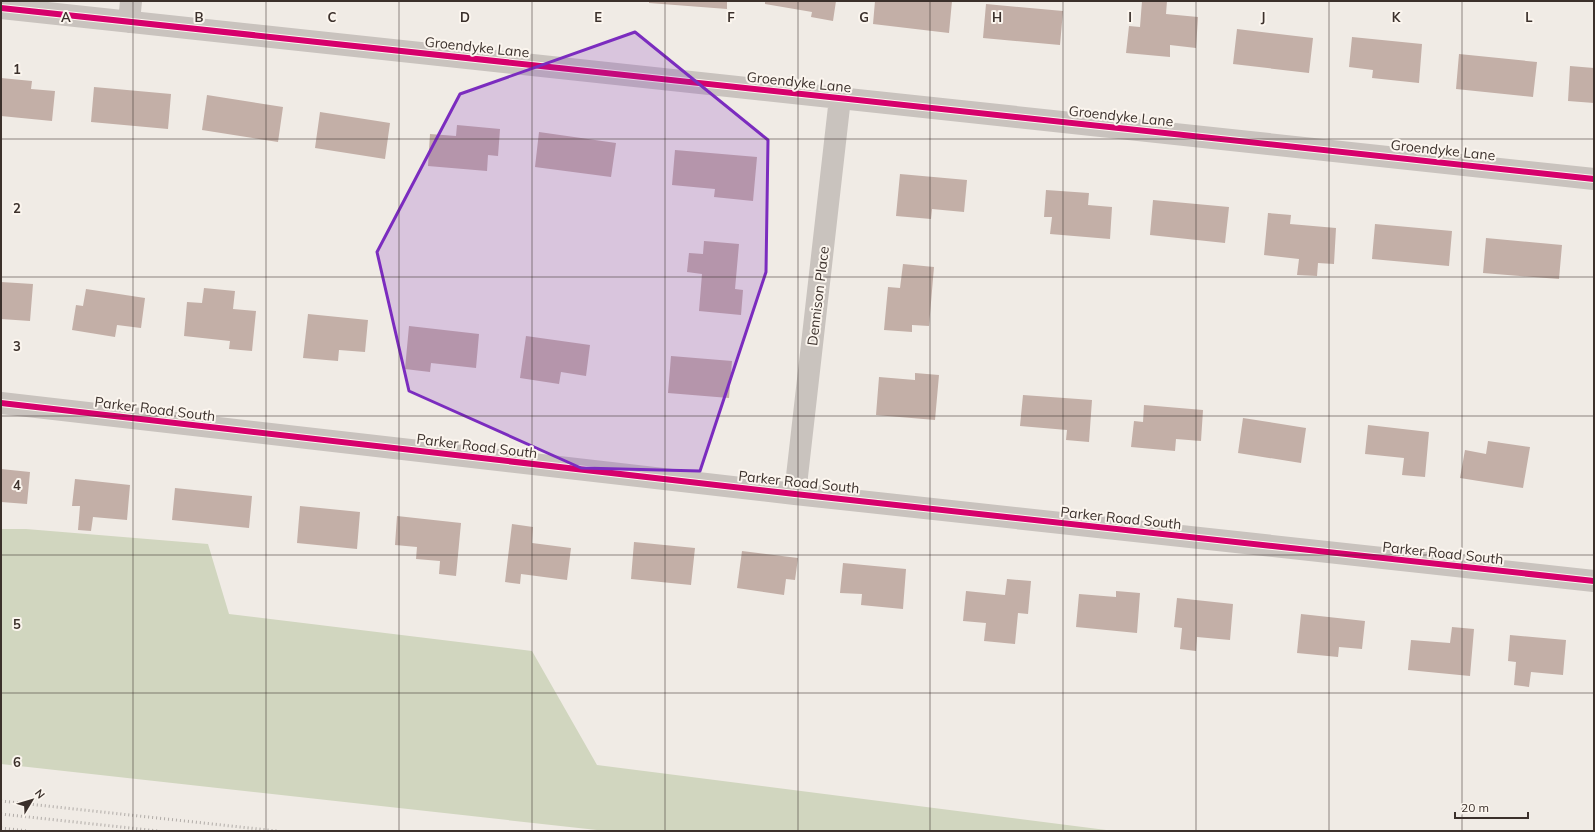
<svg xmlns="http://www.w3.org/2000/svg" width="1595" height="832" viewBox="0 0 1595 832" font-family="Mulish,sans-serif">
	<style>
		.green { fill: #d1d6bf }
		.building { fill: #c3afa7 }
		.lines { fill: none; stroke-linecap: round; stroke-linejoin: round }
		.minor { stroke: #c9c3be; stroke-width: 22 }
		.rail { stroke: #b1aca8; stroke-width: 3; stroke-dasharray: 1 3; stroke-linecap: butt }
		.cycleway-casing { stroke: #fbf5ee; stroke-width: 8 }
		.cycleway { stroke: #d6006c; stroke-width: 6 }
		.marked { fill: #7b2cbf; fill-opacity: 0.2; stroke: #7b2cbf; stroke-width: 3; stroke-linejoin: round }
		.grid { fill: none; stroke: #3b302b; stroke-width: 1; stroke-opacity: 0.55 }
		.labels { text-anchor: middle; stroke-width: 4; stroke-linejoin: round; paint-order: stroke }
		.street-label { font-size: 14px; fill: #3b302b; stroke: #fbf5ee }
		.grid-label { font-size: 13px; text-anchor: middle; font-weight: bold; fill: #3b302b; stroke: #fbf5ee; stroke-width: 4; stroke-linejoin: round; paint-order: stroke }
	</style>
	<rect width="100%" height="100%" fill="#f0ebe5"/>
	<path class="green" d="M1 529H26L208 544 229 614 532 651 597 765 1114 831H606L1 764Z"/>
	<path class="building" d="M649 1H727V9L649 3Z
		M765 1H836L833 21 811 17 812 12 765 4Z
		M875 1H952L949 33 873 24Z
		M1142 1H1167L1166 14 1198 17 1196 48 1170 45V57L1126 53 1129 26 1140 27Z
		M986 4 1063 11 1060 45 983 38Z
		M1237 29 1313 38 1309 73 1233 64Z
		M1352 37 1422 44 1419 83 1372 78 1373 70 1349 67Z
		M1459 54 1537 62 1533 97 1456 89Z
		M1570 66 1594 68V103L1568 101Z
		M1 78 32 81 31 89 55 91 52 121 1 116Z
		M94 87 171 94 168 129 91 122Z
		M207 95 283 107 278 142 202 130Z
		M320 112 390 123 385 159 315 148Z
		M457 125 500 129 498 156 488 155 487 171 428 166 430 134 456 136Z
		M539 132 616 143 611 177 535 167Z
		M675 150 757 157 753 201 714 197 715 189 672 185Z
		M900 174 967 180 964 212 932 209 931 219 896 216Z
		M1046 190 1089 193 1088 205 1112 207 1110 239 1050 234 1052 217H1044Z
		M1153 200 1229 207 1225 243 1150 235Z
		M1268 213 1291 215 1290 224 1336 228 1334 264 1318 263 1317 276 1297 275 1299 259 1264 255Z
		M1375 224 1452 231 1449 266 1372 259Z
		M1486 238 1562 245 1559 279 1483 273Z
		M704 241 739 244 735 289 743 290 741 315 699 311 702 274 687 272 689 253 703 254Z
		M903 264 934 267 929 326 912 325V332L884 330 888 287 900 288Z
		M1 282 33 284 30 321 1 319Z
		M204 288 235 291 233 309 256 311 252 351 229 349 230 341 184 336 187 302 202 303Z
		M86 289 145 298 141 328 117 325 115 337 72 330 76 305 83 306Z
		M308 314 368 320 365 352 339 350 338 361 303 358Z
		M409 326 479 334 476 368 431 363 430 372 405 369Z
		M526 336 590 345 586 376 561 372 559 384 520 378Z
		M671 356 732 361 729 398 668 393Z
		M915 373 939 375 935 420 876 415 879 377 915 380Z
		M1023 395 1092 400 1089 442 1066 440 1067 430 1020 426Z
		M1144 405 1203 410 1201 441 1176 439 1175 451 1131 447 1134 421 1143 422Z
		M1243 418 1306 428 1301 463 1238 453Z
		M1368 425 1429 432 1425 477 1402 475 1404 458 1365 454Z
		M1488 441 1530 447 1523 488 1460 478 1465 450 1486 454Z
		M1 469 30 472 27 504 1 502Z
		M75 479 130 485 127 520 93 517 91 531 78 530 80 506H72Z
		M175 488 252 496 249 528 172 520Z
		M300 506 360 512 357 549 297 543Z
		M397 516 461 523 456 576 439 574 440 561 416 559 417 547 395 545Z
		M512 524 533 527 532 543 571 548 567 580 521 574 520 584 505 582Z
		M634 542 695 548 691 585 631 579Z
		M742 551 798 558 795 580 786 579 784 595 737 588Z
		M843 563 906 569 903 609 861 605 862 594 840 593Z
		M1007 579 1031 581 1028 614 1018 613 1015 644 984 641 986 623 963 621 966 591 1005 595Z
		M1116 591 1140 593 1137 633 1076 627 1079 594 1116 597Z
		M1177 598 1233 604 1230 640 1197 637 1196 651 1180 649 1182 628 1174 627Z
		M1301 614 1365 621 1362 649 1339 647 1338 657 1297 653Z
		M1452 627 1474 629 1470 676 1408 670 1411 640 1450 643Z
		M1510 635 1566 640 1563 675 1531 672 1529 687 1514 685 1516 662 1508 661Z"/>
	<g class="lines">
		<path class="minor" d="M1 8 1594 179
			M129 22 131 1
			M1 403 795 494 1594 581
			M795 494 840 98"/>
		<path class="rail" d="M1 801 277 831
			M1 814 158 831
			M1 828 28 831"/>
		<g class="cycleway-casing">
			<path id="cycleway" d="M1 8 1594 179
				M1 403 795 494 1594 581"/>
		</g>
		<use href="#cycleway" class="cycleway"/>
	</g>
	<path class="marked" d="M635 32 768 140 766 272 700 471 581 468 409 391 377 252 460 94Z"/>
	<path class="grid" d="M133 1V831M266 1V831M399 1V831M532 1V831M665 1V831M798 1V831M930 1V831M1063 1V831M1196 1V831M1329 1V831M1462 1V831M1 139H1594M1 277H1594M1 416H1594M1 555H1594M1 693H1594"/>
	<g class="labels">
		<g class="street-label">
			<text transform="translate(477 47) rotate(6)" y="5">Groendyke Lane</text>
			<text transform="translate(799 82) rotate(6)" y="5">Groendyke Lane</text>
			<text transform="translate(1121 116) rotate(6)" y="5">Groendyke Lane</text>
			<text transform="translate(1443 150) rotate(6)" y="5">Groendyke Lane</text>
			<text transform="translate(818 296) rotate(-83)" y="5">Dennison Place</text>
			<text transform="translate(155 409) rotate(7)" y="5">Parker Road South</text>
			<text transform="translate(477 446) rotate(7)" y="5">Parker Road South</text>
			<text transform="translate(799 482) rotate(6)" y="5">Parker Road South</text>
			<text transform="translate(1121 518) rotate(6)" y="5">Parker Road South</text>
			<text transform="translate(1443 553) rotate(6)" y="5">Parker Road South</text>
		</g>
	</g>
	<g class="grid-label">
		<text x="66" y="22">A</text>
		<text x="199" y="22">B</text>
		<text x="332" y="22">C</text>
		<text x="465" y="22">D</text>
		<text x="598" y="22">E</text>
		<text x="731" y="22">F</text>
		<text x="864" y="22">G</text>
		<text x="997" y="22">H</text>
		<text x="1130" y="22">I</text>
		<text x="1263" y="22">J</text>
		<text x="1396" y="22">K</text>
		<text x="1529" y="22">L</text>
		<text x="17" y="74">1</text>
		<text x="17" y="213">2</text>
		<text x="17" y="351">3</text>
		<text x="17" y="490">4</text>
		<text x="17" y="629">5</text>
		<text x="17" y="767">6</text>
	</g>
	<rect width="1595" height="832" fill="none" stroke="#3b302b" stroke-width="4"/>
	<g transform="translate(32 800) rotate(52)" stroke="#fbf5ee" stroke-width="3" paint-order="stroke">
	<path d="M0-3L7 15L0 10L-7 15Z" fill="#3b302b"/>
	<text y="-6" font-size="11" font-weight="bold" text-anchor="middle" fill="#3b302b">N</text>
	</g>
	<path d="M1455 812v6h73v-6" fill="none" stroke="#3b302b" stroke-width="2"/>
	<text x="1461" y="812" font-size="12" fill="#3b302b" stroke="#fbf5ee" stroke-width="3" paint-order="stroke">20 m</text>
</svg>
